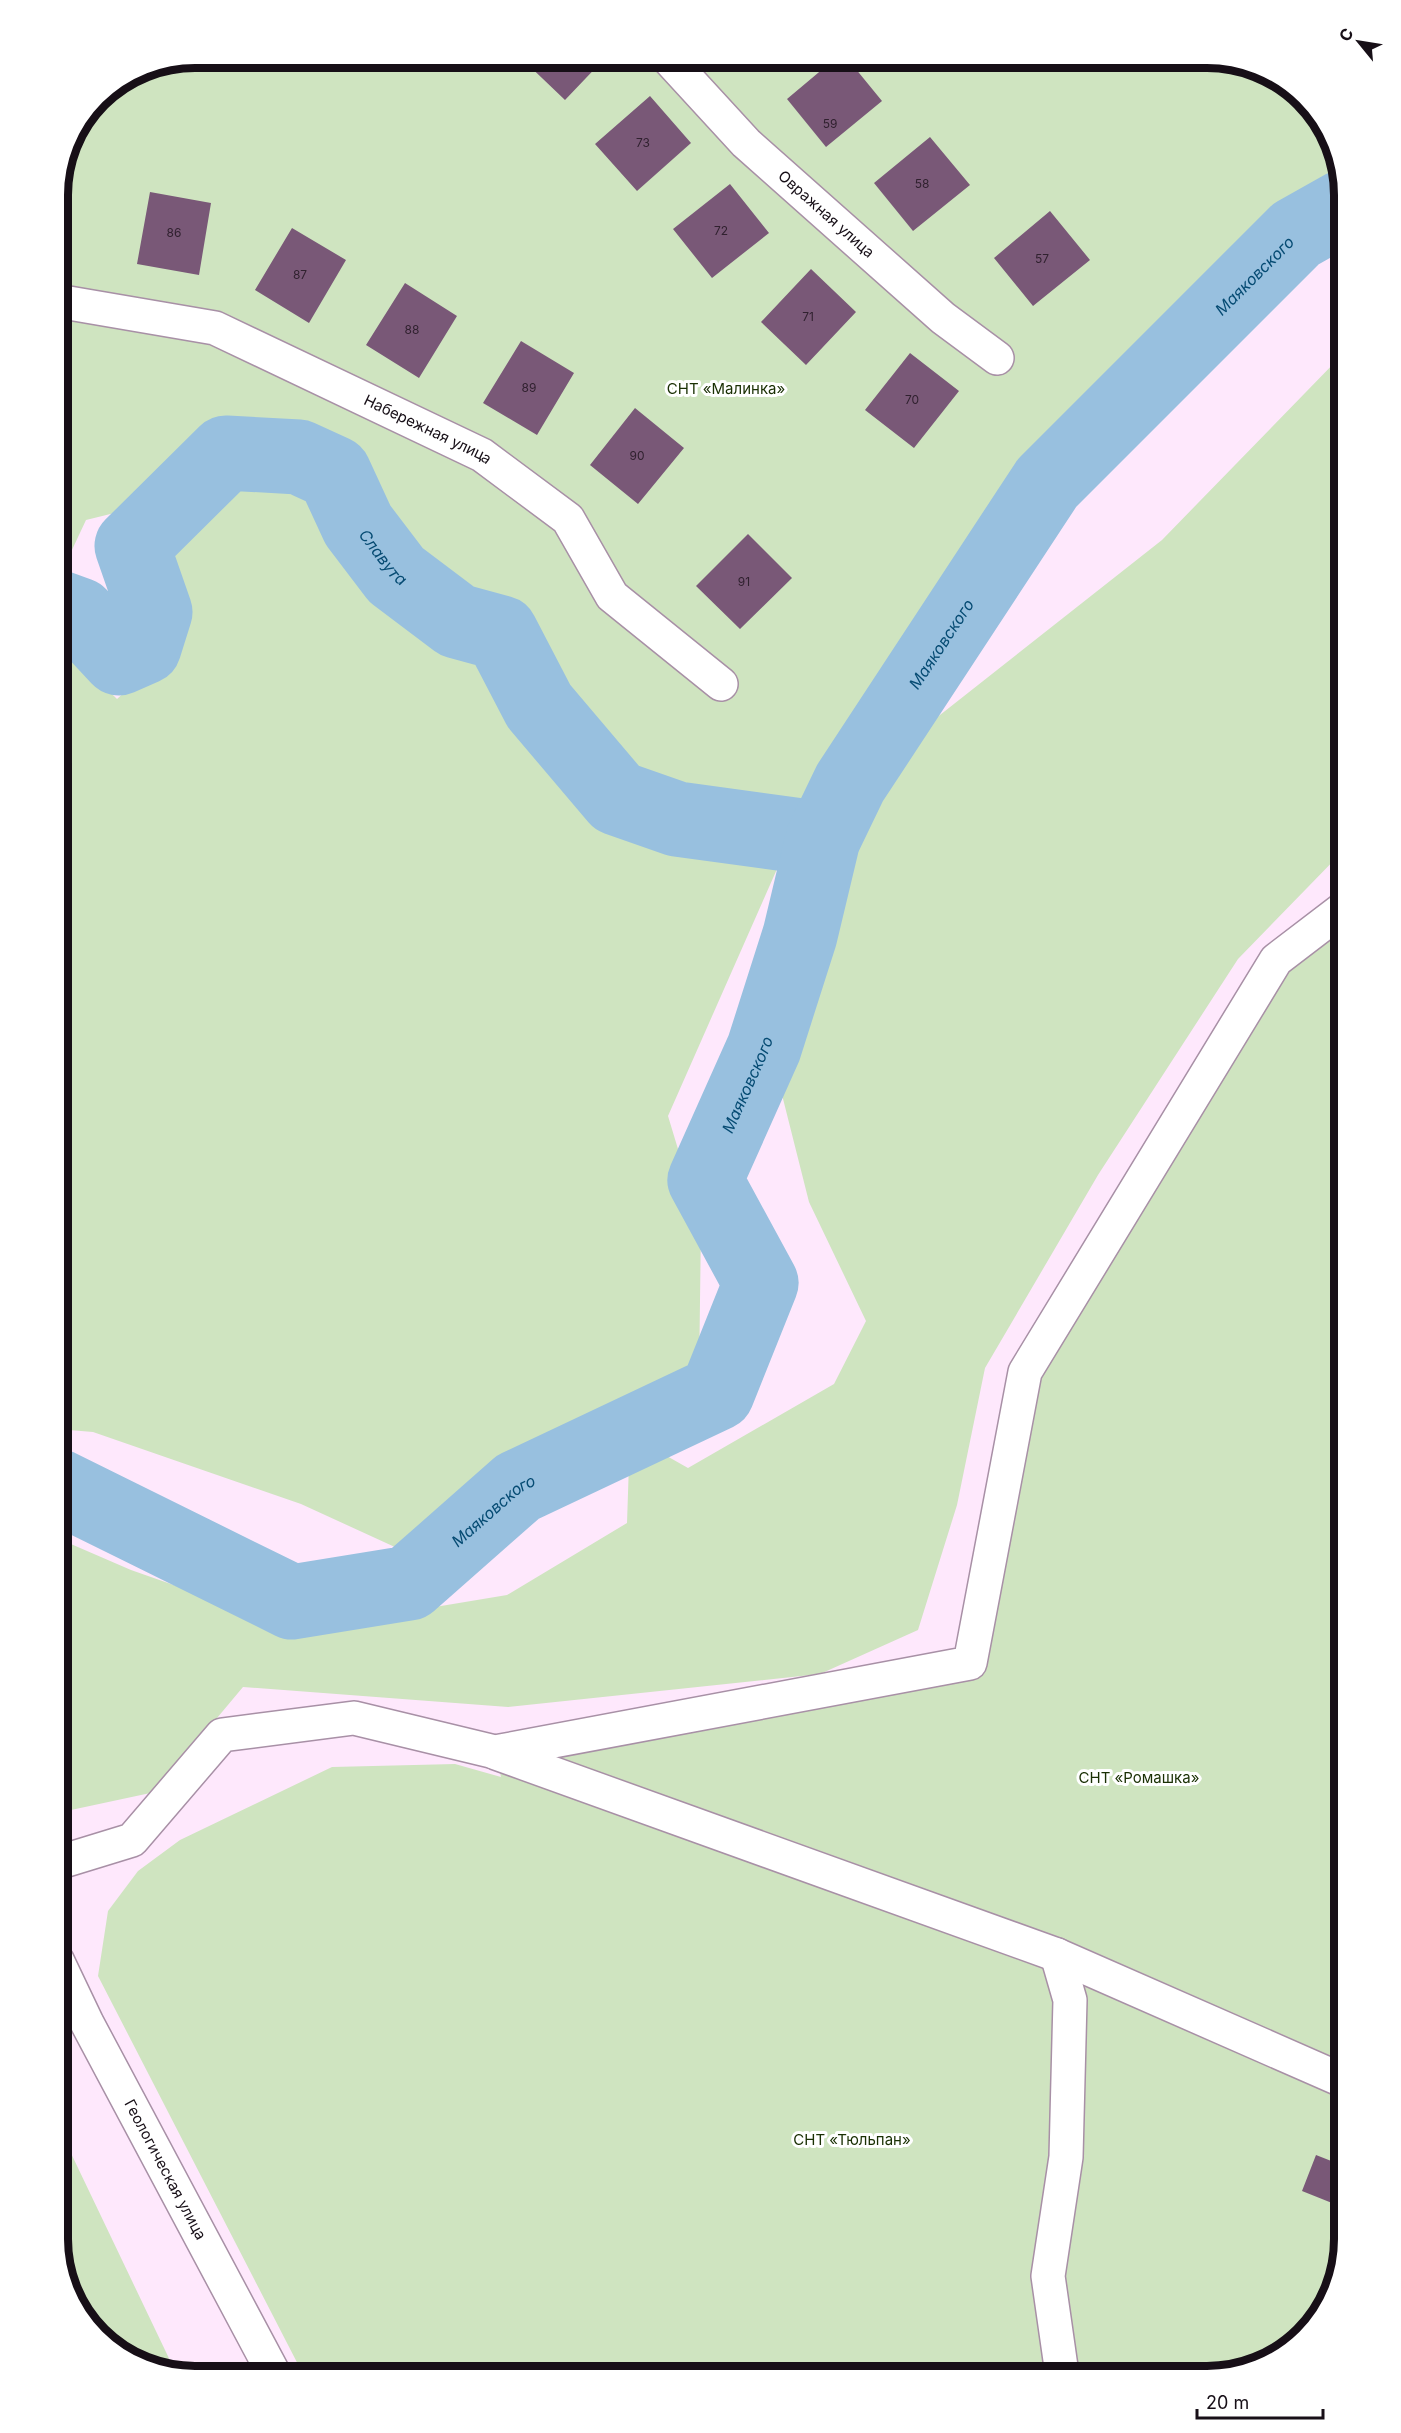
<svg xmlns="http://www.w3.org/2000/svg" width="1401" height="2433" viewBox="0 0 1401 2433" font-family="Inter,sans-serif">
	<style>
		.green { fill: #cfe4c0 }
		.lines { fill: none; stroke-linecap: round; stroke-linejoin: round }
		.river { stroke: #98c0df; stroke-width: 75 }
		.building { fill: #795877 }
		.street-casing { stroke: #a890a6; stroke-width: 36 }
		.secondary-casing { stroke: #a890a6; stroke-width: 36 }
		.street { stroke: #fff; stroke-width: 33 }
		.secondary { stroke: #fff; stroke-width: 33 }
		.labels { text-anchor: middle; stroke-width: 6; stroke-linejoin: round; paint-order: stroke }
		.number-label { font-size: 12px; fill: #30212f }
		.street-label { font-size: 15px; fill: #170f17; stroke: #fff }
		.park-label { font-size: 15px; fill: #1a3004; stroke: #fff }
		.water-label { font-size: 16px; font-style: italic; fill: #064b73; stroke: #fff }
		.rim { fill: none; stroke: #170f17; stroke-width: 8 }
	</style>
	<rect width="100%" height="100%" fill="#fee8fc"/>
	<path class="green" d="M194 57H1216L1283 80 1330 134 1344 194V207L1100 430 823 839 677 819 501 633 457 621 396 575 358 525 285 471 86 520 57 582V185L68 141 97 97 142 67Z
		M1340 357H1344V850L1238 959 1098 1175 985 1368 957 1505 918 1630 820 1674 508 1707 243 1687 155 1792 57 1813V1538L131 1570 242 1609 411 1611 507 1595 627 1523 629 1463 658 1451 688 1468 834 1384 866 1321 809 1202 777 1075 843 865 926 726 1162 540Z
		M283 476 374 571 500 678 591 789 667 833 777 869 668 1116 701 1225 699 1377 558 1433 397 1548 301 1504 93 1432 57 1429V624L81 663 117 699 160 660 172 627 148 516Z
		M1344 908V2239L1321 2315 1267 2362 1207 2376H304L98 1976 108 1911 138 1871 180 1840 332 1767 455 1764 501 1777 495 1752 969 1662 1025 1372 1276 960Z
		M57 2124 176 2373 118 2353 71 2299 57 2239Z"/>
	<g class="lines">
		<g class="river">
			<path id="s1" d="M57 607 79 615 119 658 144 647 155 612 132 546 226 453 299 457 334 473 358 525 396 575 457 621 501 633 539 706 617 798 677 819 823 839"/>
			<path id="s2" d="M57 1486 292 1602 409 1583 518 1487 717 1393 761 1283 705 1180 764 1048 800 935 823 839 850 783 1047 483 1296 234 1344 207"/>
		</g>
	</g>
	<path class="building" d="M520 57H606L565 100Z
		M837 57H846L882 101 826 147 787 99Z
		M650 96 691 143 637 191 595 144Z
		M930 137 970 185 913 231 874 183Z
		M730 184 769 233 712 278 673 229Z
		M150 192 211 203 199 275 137 264Z
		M1050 211 1090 260 1033 306 994 258Z
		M292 228 346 260 309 323 255 290Z
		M811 269 856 312 806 365 761 322Z
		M405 283 457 316 419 378 366 345Z
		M521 341 574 373 537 435 483 403Z
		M910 353 959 391 914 448 865 410Z
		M635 408 684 448 638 504 590 465Z
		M748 534 792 578 740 629 696 586Z
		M1316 2155 1344 2166V2172L1332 2203 1302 2191Z"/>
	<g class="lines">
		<g class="street-casing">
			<g id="street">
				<path id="s3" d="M667 57 746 143 943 318 997 358"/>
				<path id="s4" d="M57 301 215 328 482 455 568 519 612 596 721 684"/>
				<path d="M496 1753 1057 1955 1344 2081"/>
				<path d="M57 1863 132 1840 222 1735 354 1718 495 1752 970 1663 1025 1372 1276 960 1344 908"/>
				<path d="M1057 1955 1070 2000 1066 2157 1048 2276 1062 2374 1068 2376"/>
			</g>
		</g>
		<g class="secondary-casing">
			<g id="secondary">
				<path id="s5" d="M57 1960 87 2023 275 2376"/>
			</g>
		</g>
		<use href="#street" class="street"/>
		<use href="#secondary" class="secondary"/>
	</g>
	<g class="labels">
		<g class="number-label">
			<text x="830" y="128">59</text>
			<text x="643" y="147">73</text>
			<text x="922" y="188">58</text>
			<text x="721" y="235">72</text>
			<text x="174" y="237">86</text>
			<text x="1042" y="263">57</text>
			<text x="300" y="279">87</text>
			<text x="808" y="321">71</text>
			<text x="412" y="334">88</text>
			<text x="529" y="392">89</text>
			<text x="912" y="404">70</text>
			<text x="637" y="460">90</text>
			<text x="744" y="586">91</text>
		</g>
		<g class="street-label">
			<text dy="5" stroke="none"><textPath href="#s3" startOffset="224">Овражная улица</textPath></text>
			<text dy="5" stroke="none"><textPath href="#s4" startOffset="396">Набережная улица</textPath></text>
			<text dy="5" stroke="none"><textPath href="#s5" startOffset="236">Геологическая улица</textPath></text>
		</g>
		<g class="park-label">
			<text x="726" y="394">СНТ «Малинка»</text>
			<text x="1139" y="1783">СНТ «Ромашка»</text>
			<text x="852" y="2145">СНТ «Тюльпан»</text>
		</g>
		<g class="water-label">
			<text dy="6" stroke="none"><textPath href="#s2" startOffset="2058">Маяковского</textPath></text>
			<text dy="6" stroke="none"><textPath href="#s1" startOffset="558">Славута</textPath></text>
			<text dy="6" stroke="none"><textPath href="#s2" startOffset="1572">Маяковского</textPath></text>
			<text dy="6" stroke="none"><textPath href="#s2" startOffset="1086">Маяковского</textPath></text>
			<text dy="6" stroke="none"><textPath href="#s2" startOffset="492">Маяковского</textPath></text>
		</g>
	</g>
	<path d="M0 0H1401V2433H0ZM195 68H1207A127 127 0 0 1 1334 195V2239A127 127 0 0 1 1207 2366H195A127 127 0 0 1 68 2239V195A127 127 0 0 1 195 68Z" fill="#fff" fill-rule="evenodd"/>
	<path class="rim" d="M195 68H1207A127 127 0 0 1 1334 195V2239A127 127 0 0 1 1207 2366H195A127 127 0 0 1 68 2239V195A127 127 0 0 1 195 68Z"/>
	<g transform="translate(1359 42) rotate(300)" stroke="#ffffff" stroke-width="4.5" paint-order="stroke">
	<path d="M0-4.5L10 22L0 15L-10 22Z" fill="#170f17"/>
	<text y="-9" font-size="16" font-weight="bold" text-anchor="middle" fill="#170f17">С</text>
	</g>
	<path d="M1197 2409v9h126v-9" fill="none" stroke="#170f17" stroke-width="3"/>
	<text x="1206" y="2409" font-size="18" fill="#170f17" stroke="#ffffff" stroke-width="4.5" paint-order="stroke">20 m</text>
</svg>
